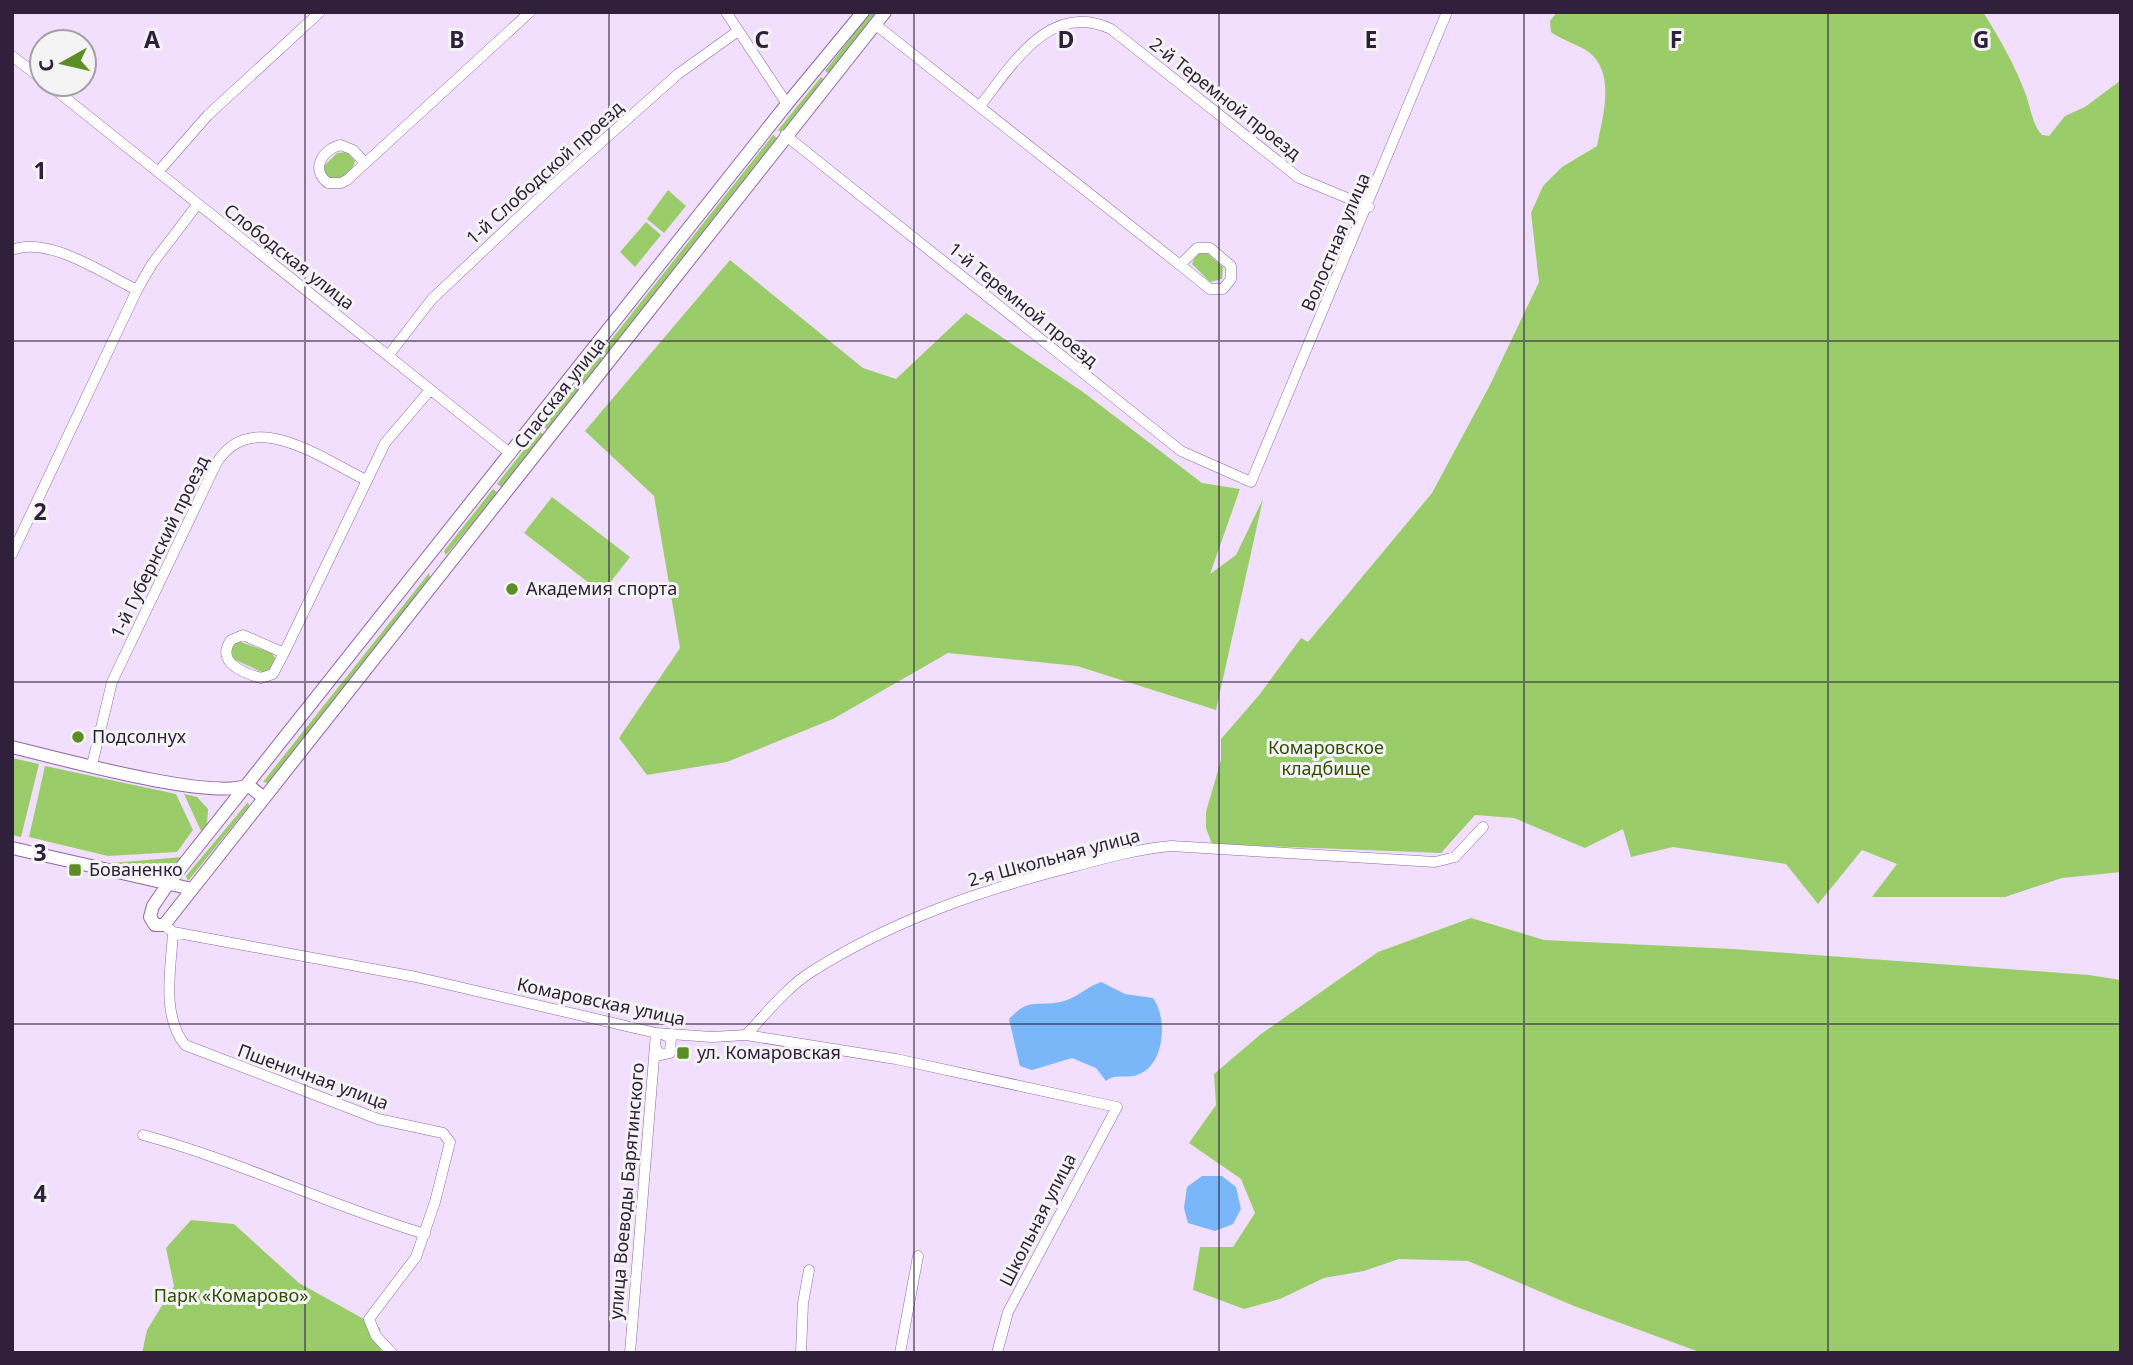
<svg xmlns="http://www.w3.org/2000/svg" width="2133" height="1365" viewBox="0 0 2133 1365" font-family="'Noto Sans',sans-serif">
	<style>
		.green { fill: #9acd6a }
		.water { fill: #7ab7f9 }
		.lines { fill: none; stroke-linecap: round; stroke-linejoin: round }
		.minor-casing { stroke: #8f66a9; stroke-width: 11 }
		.tertiary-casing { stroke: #8f66a9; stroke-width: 14 }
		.minor { stroke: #fff; stroke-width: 10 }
		.tertiary { stroke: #fff; stroke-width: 12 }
		.grid { fill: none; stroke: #31203c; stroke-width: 2; stroke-opacity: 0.55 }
		.poi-dot { fill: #5d8e24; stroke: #f4f4f4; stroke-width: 2.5 }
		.labels { text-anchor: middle; stroke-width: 6; stroke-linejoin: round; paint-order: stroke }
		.street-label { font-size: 18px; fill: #31203c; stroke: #f4f4f4 }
		.poi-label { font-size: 18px; fill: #31203c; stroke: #f4f4f4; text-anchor: start }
		.park-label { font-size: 18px; fill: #2f4f03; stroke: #f4f4f4 }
		.grid-label { font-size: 23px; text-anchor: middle; font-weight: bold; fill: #31203c; stroke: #f4f4f4; stroke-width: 6; stroke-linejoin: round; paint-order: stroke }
	</style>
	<rect width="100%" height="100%" fill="#f1dffd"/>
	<path class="green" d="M871 12H879L830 74 825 71Z
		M1557 12H1983C2000 39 2015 65 2026 95 2031 109 2032 124 2042 135L2049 136 2065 116 2085 107 2121 80V872L2062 878 2005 897H1872L1897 864 1862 850 1818 904 1786 864 1673 847 1631 857 1623 829 1585 848 1514 818 1475 815 1441 853 1212 844 1206 828V812L1221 760V739L1260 694 1301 638 1308 642 1432 493 1490 385 1539 282 1531 213 1543 186 1562 167 1597 146C1602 119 1614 82 1595 58 1584 45 1564 42 1551 32L1550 21Z
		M821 77 825 80 782 133 778 130Z
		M773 135 778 139 548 430 543 426Z
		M347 152 355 161C352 174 342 179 329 180L324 172V166L337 153Z
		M668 190 686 206 664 233 647 219Z
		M646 222 661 235 635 267 620 252Z
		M1207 253 1223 267 1222 279 1210 282 1192 264 1196 254Z
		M730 260 863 368 896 379 966 313 1083 392 1202 483 1240 489 1210 574 1236 555 1263 499 1216 710 1077 666 948 653 833 719 727 762 647 775 619 738 680 648 654 496 585 431Z
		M539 431 544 435 503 488 497 484Z
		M493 489 498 493 446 555 444 551Z
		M552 497 630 557 602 593 524 533Z
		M429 573 430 578 268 783 263 782Z
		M238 641 272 653 276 660 275 668 264 673 231 658 230 645Z
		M12 758 39 764 21 837 12 835Z
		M45 766 176 794 193 830 177 852 108 856 29 837Z
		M184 794 197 797 208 809 207 825 201 831Z
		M248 802 249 806 188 881 186 876Z
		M182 857 164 874 112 863Z
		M1471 918 1544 940 1733 949 2089 975 2121 980V1353H1702L1574 1306 1468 1261 1399 1259 1364 1271 1324 1278 1280 1299 1244 1309 1193 1290 1200 1247H1233L1255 1213 1241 1179 1189 1143 1216 1105 1214 1074 1261 1034 1378 952Z
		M191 1220 234 1224 299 1283 380 1328 381 1353H142L147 1330 174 1286 166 1248Z"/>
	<path class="water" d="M1101 982 1125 994 1153 998C1168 1018 1165 1066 1137 1075 1127 1079 1115 1073 1106 1081L1096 1068 1072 1058 1032 1070 1020 1066 1009 1019C1030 997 1035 1007 1060 1002 1076 999 1086 987 1101 982Z
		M1202 1176H1222L1236 1187 1241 1209 1233 1224 1215 1231 1188 1223 1184 1208 1187 1187Z"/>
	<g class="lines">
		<g class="minor-casing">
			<path id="minor" d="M726 12 787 104
				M876 25 1180 265 1197 248H1210L1231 266V279L1223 289H1210L1180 265
				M12 56 42 79
				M48 84 511 454
				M980 106C1012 65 1050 0 1111 29L1299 178 1369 207
				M785 135 1181 451 1251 482 1447 12
				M365 163 353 150 341 145C322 149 310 170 328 183H341L347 180 530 12
				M158 172 208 115 320 12
				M12 250C48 235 104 274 137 290
				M388 356 432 299 552 186 678 74 738 31
				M12 554 137 290 152 264 197 205
				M284 653 273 674 261 678C243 673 215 662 231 640L243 635 284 653 385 443 430 390
				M92 765 112 682 216 464C251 405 322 459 366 480
				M164 925 173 932 416 977 656 1033 712 1037 746 1035 896 1059 1117 1107 1008 1312 997 1353
				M173 932C171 969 161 1015 185 1045L378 1119 443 1133 450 1142 435 1202 416 1257 369 1319 376 1336 392 1353
				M746 1035C766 1014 786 988 811 972 891 921 981 890 1072 867 1105 858 1138 849 1171 846L1435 862 1455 857 1483 827
				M655 1046 660 1055 670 1053 671 1038 664 1035
				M143 1135C240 1161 330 1206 425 1234
				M630 1353 656 1033
				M801 1353 803 1303 809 1270
				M900 1353 918 1256"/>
		</g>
		<g class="tertiary-casing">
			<path id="tertiary" d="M863 12 787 104 168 884 153 906 150 917 155 925H164L885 12
				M12 747C58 758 213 801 248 785L264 798
				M12 848 192 889"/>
		</g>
		<use href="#minor" class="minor"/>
		<use href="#tertiary" class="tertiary"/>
	</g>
	<path class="grid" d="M305 12V1353M609 12V1353M914 12V1353M1219 12V1353M1524 12V1353M1828 12V1353M12 341H2121M12 682H2121M12 1024H2121"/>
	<g class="poi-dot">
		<circle cx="512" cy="589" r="7"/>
		<circle cx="78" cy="737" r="7"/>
		<rect x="68" y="863" width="14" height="14" rx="3.5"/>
		<rect x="676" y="1046" width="14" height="14" rx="3.5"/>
	</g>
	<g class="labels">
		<g class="street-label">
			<text transform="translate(1225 99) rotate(38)" y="6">2-й Теремной проезд</text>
			<text transform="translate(545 173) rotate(-42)" y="6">1-й Слободской проезд</text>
			<text transform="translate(1336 242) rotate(-67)" y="6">Волостная улица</text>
			<text transform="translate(289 257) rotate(38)" y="6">Слободская улица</text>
			<text transform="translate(1023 305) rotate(39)" y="6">1-й Теремной проезд</text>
			<text transform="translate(560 393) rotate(-52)" y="6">Спасская улица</text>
			<text transform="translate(160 547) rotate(-64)" y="6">1-й Губернский проезд</text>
			<text transform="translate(1054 858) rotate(-15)" y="6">2-я Школьная улица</text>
			<text transform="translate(601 1002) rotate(12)" y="6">Комаровская улица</text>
			<text transform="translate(313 1077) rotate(20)" y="6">Пшеничная улица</text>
			<text transform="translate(627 1191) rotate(-85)" y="6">улица Воеводы Барятинского</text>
			<text transform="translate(1038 1220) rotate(-63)" y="6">Школьная улица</text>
		</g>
		<g class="poi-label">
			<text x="526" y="595">Академия спорта</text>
			<text x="92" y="743">Подсолнух</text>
			<text x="89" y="876">Бованенко</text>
			<text x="697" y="1059">ул. Комаровская</text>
		</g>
		<g class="park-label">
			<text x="1326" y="754">Комаровское<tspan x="1326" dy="21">кладбище</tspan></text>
			<text x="231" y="1302">Парк «Комарово»</text>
		</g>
	</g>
	<g class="grid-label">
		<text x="152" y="48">A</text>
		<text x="457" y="48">B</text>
		<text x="762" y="48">C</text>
		<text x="1066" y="48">D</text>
		<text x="1371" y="48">E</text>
		<text x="1676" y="48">F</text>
		<text x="1981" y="48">G</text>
		<text x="40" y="179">1</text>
		<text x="40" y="520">2</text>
		<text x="40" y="861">3</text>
		<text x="40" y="1202">4</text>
	</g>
	<rect width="2133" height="1365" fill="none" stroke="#31203c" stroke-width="28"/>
	<g transform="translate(63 63) rotate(262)"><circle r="33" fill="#f4f4f4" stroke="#a69faa" stroke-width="2"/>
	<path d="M0-5L12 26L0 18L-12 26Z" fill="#5d8e24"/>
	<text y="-10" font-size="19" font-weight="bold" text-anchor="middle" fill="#31203c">С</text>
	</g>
</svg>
